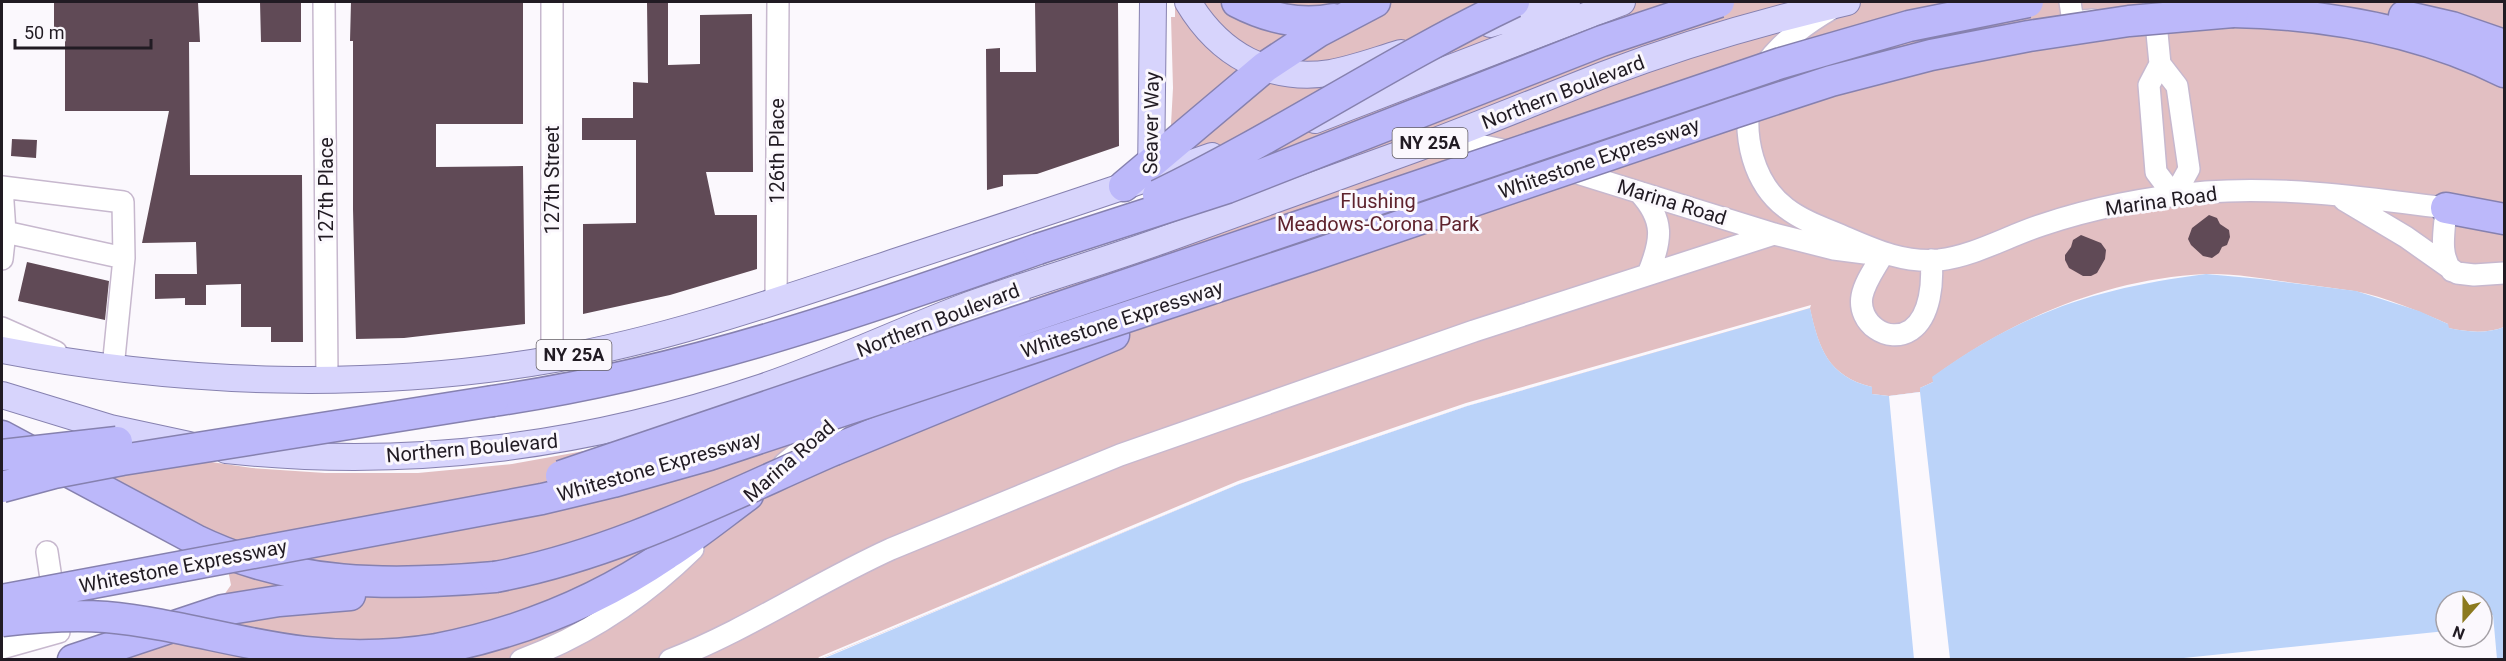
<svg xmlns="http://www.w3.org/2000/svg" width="2506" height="661" viewBox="0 0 2506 661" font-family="Roboto,sans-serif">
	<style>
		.green { fill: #e2bfc2 }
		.water { fill: #bbd3f9; fill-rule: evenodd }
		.pier { fill: #fbf8fd }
		.building { fill: #604a56 }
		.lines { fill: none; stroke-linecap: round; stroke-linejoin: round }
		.minor-casing { stroke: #c7b8ce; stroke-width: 24 }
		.major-casing { stroke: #8681af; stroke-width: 28 }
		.highway-casing { stroke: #8681af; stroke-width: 33 }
		.minor { stroke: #fff; stroke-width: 21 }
		.major { stroke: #d7d4fc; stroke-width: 26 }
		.highway { stroke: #bcb8fa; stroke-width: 30 }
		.highway-bridge-casing { stroke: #8681af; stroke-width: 33; stroke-linecap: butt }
		.highway-bridge { stroke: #bcb8fa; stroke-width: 30 }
		.labels { text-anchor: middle; stroke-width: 6; stroke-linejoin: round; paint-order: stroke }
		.shield { fill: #fbf8fd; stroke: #625d64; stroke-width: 1.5 }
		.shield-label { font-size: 18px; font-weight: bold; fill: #211b23 }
		.street-label { font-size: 20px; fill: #211b23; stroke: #fbf8fd }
		.park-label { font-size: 20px; fill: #5f232e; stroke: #fbf8fd }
	</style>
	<rect width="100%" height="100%" fill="#fbf8fd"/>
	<path class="green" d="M1175 2H2504V327C2486 334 2467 332 2448 328V324C2418 311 2386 297 2354 291 2335 288 2315 286 2295 283 2266 279 2234 273 2205 274 2106 279 2012 319 1933 377V382L1920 388V392L1889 396 1872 394V387C1828 376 1819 349 1810 309L1467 406 1239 484 820 659H108L219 602 231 585 227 565 62 456 177 457 252 468 325 473H418L512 464 606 447 1164 253 1173 88 1171 17H1175Z"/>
	<path class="water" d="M2206 274 2261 279 2356 291 2419 311 2448 324 2449 328C2467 332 2486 334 2504 327V659L820 660 1239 484 1467 406 1810 308C1819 349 1828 376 1872 387V394L1889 396 1920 392V388L1933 382 1932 377C2022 312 2097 288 2206 274ZM2446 601H2482V637H2446Z"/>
	<path class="pier" d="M1811 305 1810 308 1467 406 1239 484 817 660 819 657 1238 481 1466 403Z
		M1920 392 1950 659H1914L1889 396Z
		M2482 615H2493L2497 659H2174L2446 631V637H2482Z"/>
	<path class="building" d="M54 2H198L200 42H189L190 175H302L303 342H271V327H241V284L206 285V305H185V298L155 299V274H197L196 242 142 243 169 111H65V40H54Z
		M260 2H301V42H261Z
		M351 2H523V124H436V167L523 166 525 324 404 338 356 339 353 209V41H350Z
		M647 2H668V65L700 64V15L752 14 753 172H706L715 215H757V269L670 295 583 314V224L636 223V140H582V118H633V82L648 83Z
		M1035 2H1118L1119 146 1037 174 1003 175V186L987 190 986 49 1000 48V72H1036Z
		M12 139 37 140 36 158 11 156Z
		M2209 215 2217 218 2220 224 2229 230 2230 237 2227 245 2222 247 2219 253 2212 258 2203 256 2191 245 2188 239 2192 228Z
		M2081 235 2101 243 2106 250 2105 259 2097 273 2091 276H2083L2069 268 2065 260V255L2071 247 2073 240Z
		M27 262 109 281 105 320 18 301Z"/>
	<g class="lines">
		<g class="minor-casing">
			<path id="minor" d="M324 2 327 379
				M552 2V359
				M2070 2 2073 22 2093 20
				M2154 2 2160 64 2177 86 2189 169 2174 196 2156 172 2149 85 2160 64
				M1762 69C1779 44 1805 24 1831 9
				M1750 98C1743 137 1753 183 1786 208 1804 222 1827 229 1847 238 1877 251 1905 263 1939 260 1974 256 2008 236 2042 225 2095 207 2150 197 2206 192 2286 186 2367 198 2446 208 2445 229 2438 254 2452 271
				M1438 143H1469L1503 150 1774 234 1834 249 1865 253
				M1639 192C1665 220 1662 240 1648 274
				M2344 200 2406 237 2457 273 2474 275 2504 273
				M5 232 124 258
				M1883 254C1876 267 1865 281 1862 296 1857 323 1888 345 1911 330 1931 316 1933 281 1931 260
				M2 259 5 232 2 187 123 202 124 258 113 368 100 366
				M776 301 778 2
				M2 328 56 352
				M950 336 1019 297
				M784 464 841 417
				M2 648 59 632 47 552
				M521 660C586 636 644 597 693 549
				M670 660C747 630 816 583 891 549L1120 455 1474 331 1774 234"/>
		</g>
		<g class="major-casing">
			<path id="major" d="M1188 2C1219 54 1268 82 1330 73 1354 69 1377 60 1401 53
				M1490 24 1567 2
				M1315 120 1622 2
				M1151 177 1153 2
				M2 350C182 385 374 391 555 359 668 339 777 301 886 265 995 229 1104 194 1212 156
				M2 395 110 428 189 445
				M226 450C413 470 586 446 763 387 833 363 900 331 969 305 1033 282 1099 263 1163 240 1249 209 1334 178 1420 147 1481 124 1542 99 1603 75 1682 45 1764 21 1847 2"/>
		</g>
		<g class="highway-casing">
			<path id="highway" d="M1237 2C1268 18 1299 26 1334 19
				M2233 12C2327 14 2419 30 2504 72
				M2404 16 2452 27 2504 45
				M1124 186 1265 67 1318 32 1375 2
				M2446 208 2504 219
				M493 401C683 373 858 313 1038 249
				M2 436 196 540C293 587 390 586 495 577
				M834 450 1114 335
				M437 649C519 633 598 601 667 554 695 536 721 515 748 495
				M73 660 223 610 279 601 350 595"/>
		</g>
		<use href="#minor" class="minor"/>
		<use href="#major" class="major"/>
		<use href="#highway" class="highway"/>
		<g class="highway-bridge-casing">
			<path id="highway-bridge" d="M1158 195C1280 136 1392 60 1514 2
				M1038 249 1227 188 1602 41 1719 2
				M2 455 117 442
				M561 476 1781 63 1909 26 2028 2
				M2 487 54 473 122 460 493 401
				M495 577C614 555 724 498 834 450
				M2 600 542 499 613 482 709 455 1311 256 1733 113 1831 81 1931 55 2029 36 2129 21 2233 12
				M2 621C36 617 71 614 106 617 173 623 238 644 305 652 348 657 393 656 437 649"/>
		</g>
		<use href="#highway-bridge" class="highway-bridge"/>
	</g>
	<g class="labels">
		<g class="shield">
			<rect x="1392.5" y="128" width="75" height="30" rx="4.5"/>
			<rect x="536.5" y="340" width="75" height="30" rx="4.5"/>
		</g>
		<g class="shield-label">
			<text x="1430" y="149">NY 25A</text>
			<text x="574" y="361">NY 25A</text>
		</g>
		<g class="street-label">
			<text transform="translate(1563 92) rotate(-21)" y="7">Northern Boulevard</text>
			<text transform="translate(1151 123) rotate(-89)" y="7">Seaver Way</text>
			<text transform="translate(777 151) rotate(-90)" y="7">126th Place</text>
			<text transform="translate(1599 158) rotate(-19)" y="7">Whitestone Expressway</text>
			<text transform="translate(552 180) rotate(-90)" y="7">127th Street</text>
			<text transform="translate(326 190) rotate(-90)" y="7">127th Place</text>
			<text transform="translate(2161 201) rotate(-8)" y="7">Marina Road</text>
			<text transform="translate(1672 202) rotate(17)" y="7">Marina Road</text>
			<text transform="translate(1122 319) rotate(-18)" y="7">Whitestone Expressway</text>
			<text transform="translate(938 320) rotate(-21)" y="7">Northern Boulevard</text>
			<text transform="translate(472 448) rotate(-5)" y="7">Northern Boulevard</text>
			<text transform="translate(789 461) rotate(-41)" y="7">Marina Road</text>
			<text transform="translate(659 466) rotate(-16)" y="7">Whitestone Expressway</text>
			<text transform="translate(183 566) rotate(-11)" y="7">Whitestone Expressway</text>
		</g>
		<g class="park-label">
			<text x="1378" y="208">Flushing<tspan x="1378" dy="23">Meadows-Corona Park</tspan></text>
		</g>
	</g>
	<rect width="2506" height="661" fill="none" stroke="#211b23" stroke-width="6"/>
	<g transform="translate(2464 619) rotate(201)"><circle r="28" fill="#fbf8fd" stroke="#a4a0a6" stroke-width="1.5"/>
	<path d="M0-4.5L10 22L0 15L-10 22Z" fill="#8c7a1f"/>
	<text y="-9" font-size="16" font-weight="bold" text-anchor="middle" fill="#211b23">N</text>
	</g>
	<path d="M15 39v9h136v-9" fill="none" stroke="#211b23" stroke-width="3"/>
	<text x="24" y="39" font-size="18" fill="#211b23" stroke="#fbf8fd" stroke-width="4.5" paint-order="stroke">50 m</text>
</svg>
